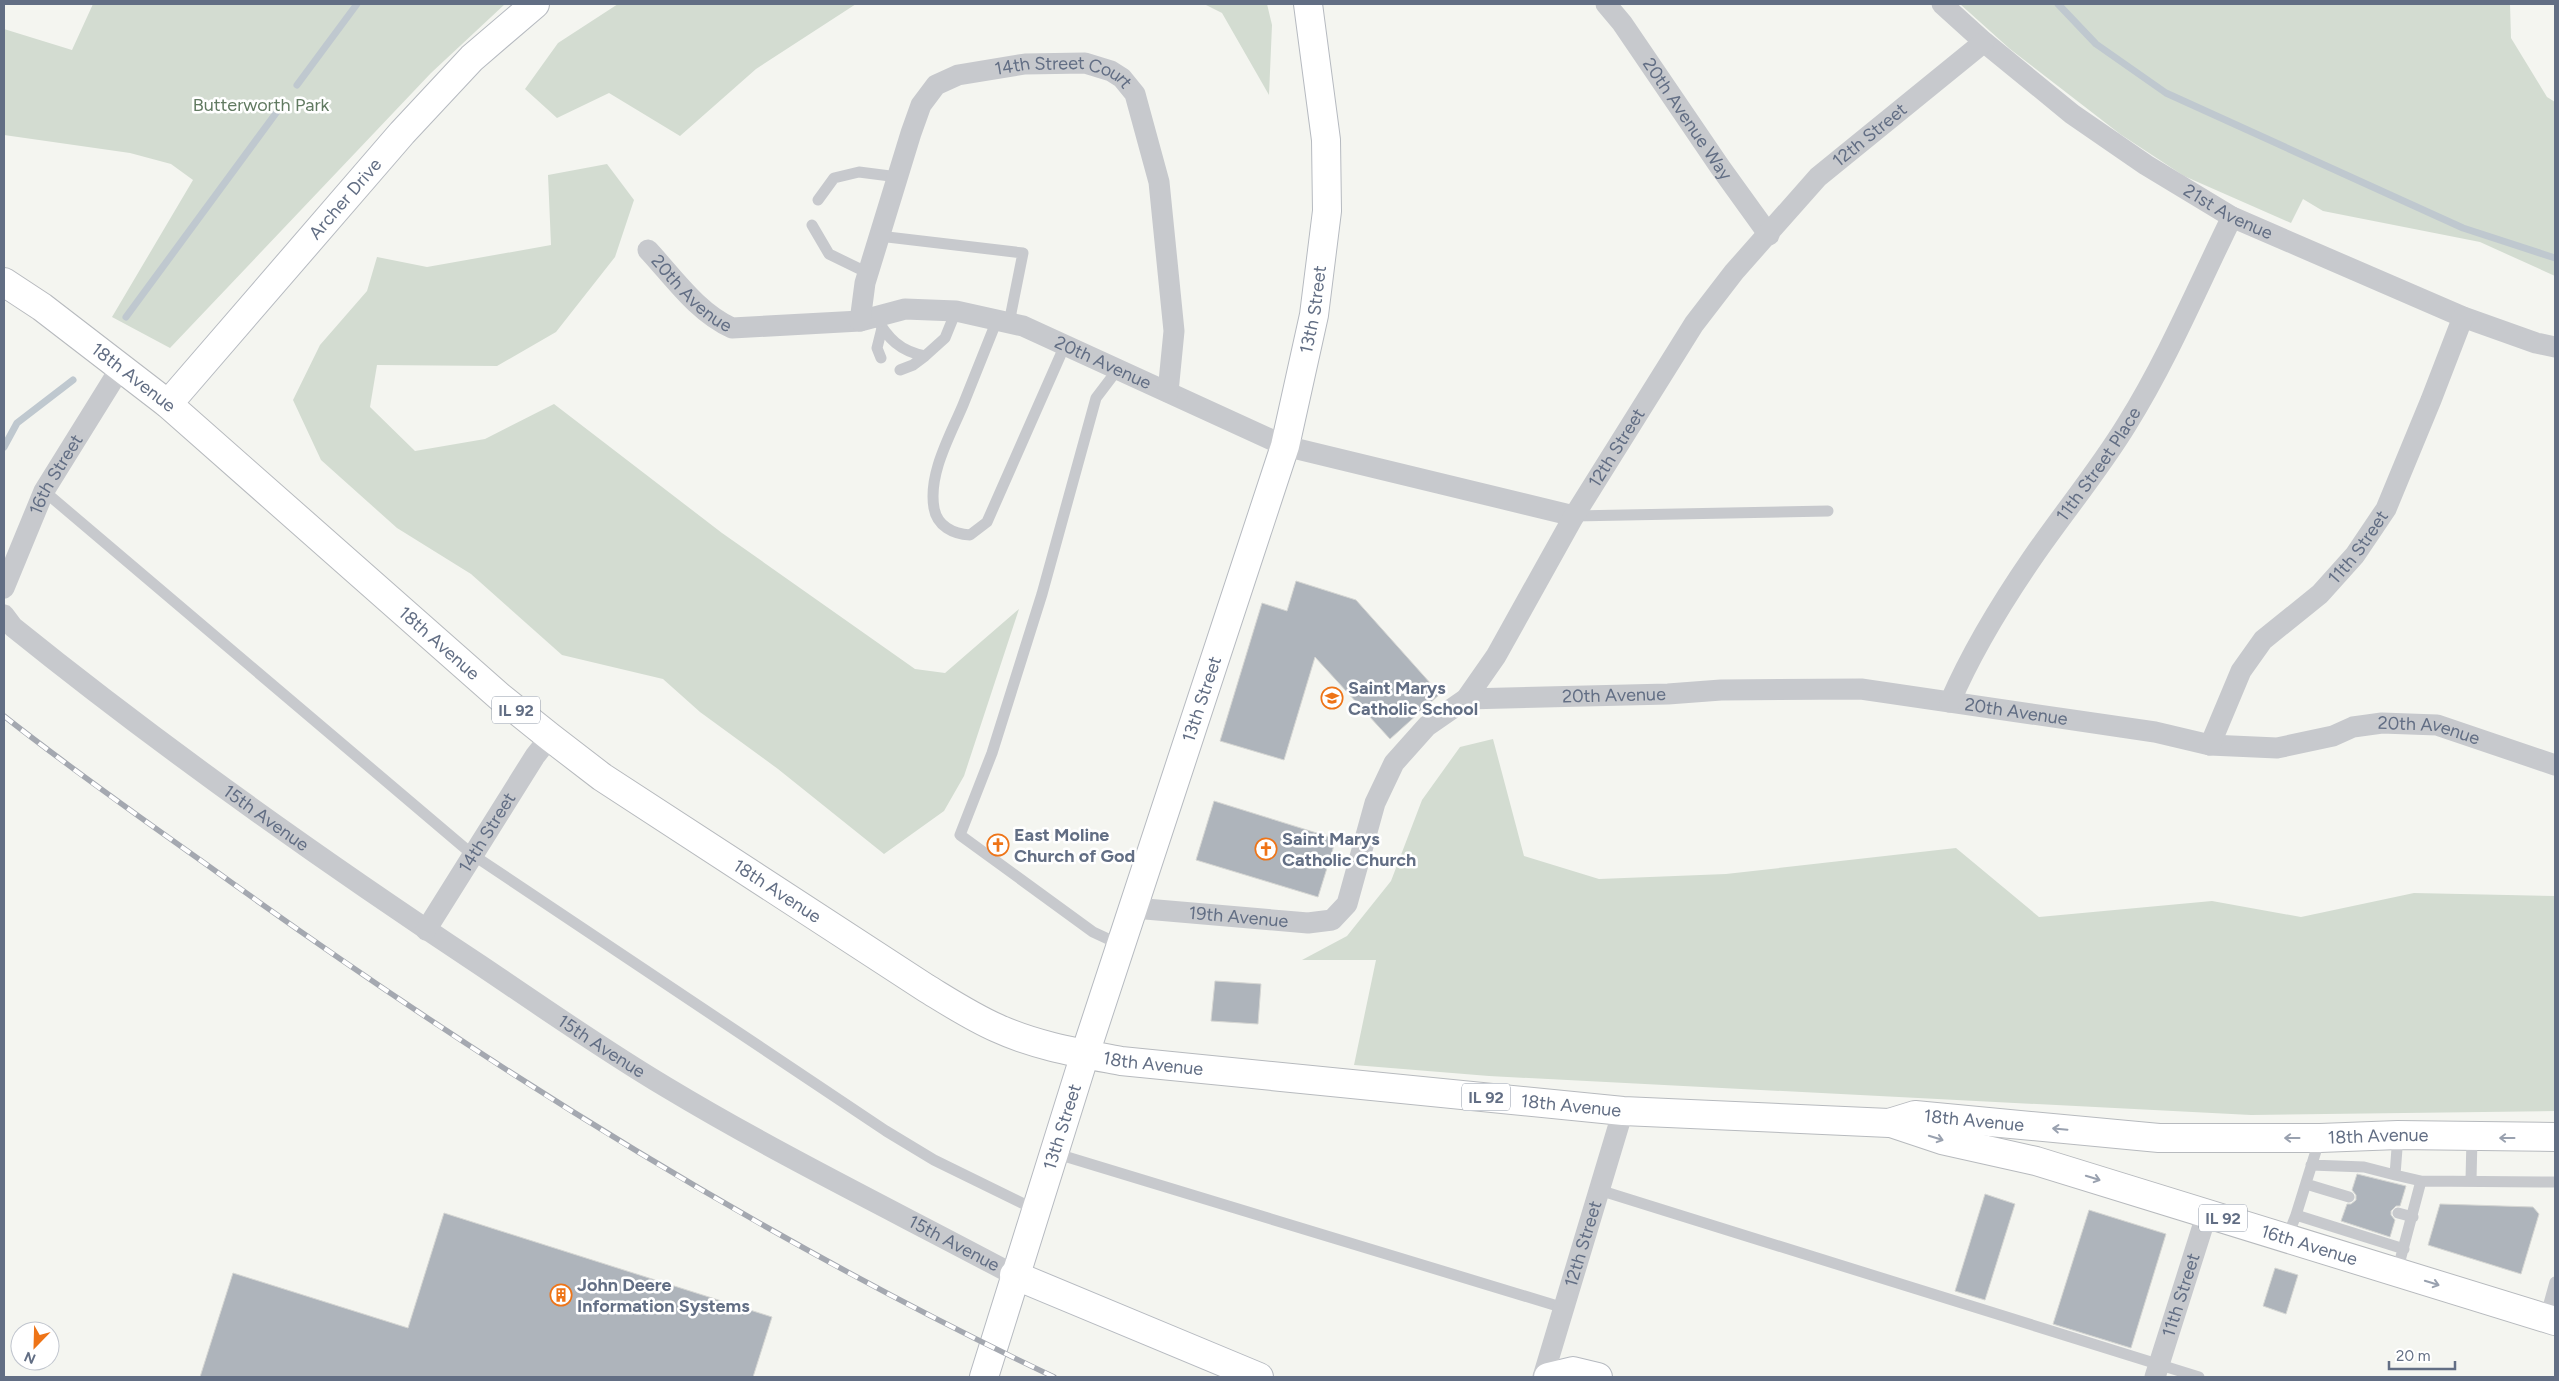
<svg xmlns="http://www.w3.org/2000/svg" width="2559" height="1381" viewBox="0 0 2559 1381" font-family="Figtree,sans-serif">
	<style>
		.green { fill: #d3dcd1 }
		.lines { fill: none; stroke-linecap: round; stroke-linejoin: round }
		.stream { stroke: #bfc8cf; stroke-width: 7 }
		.building { fill: #aeb4bb; stroke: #d5d6d3 }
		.secondary-casing { stroke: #b6bac0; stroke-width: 30 }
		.primary-casing { stroke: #b7babe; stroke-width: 30 }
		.lane { stroke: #c7c9cd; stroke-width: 11 }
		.street { stroke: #c7c9cd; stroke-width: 21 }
		.secondary { stroke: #fff; stroke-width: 28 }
		.primary { stroke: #fff; stroke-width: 28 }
		.rail-casing { stroke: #a4a8b0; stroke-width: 5.5 }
		.rail { stroke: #fff; stroke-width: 4; stroke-dasharray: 11; stroke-linecap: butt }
		.oneway { stroke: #99a1af }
		.labels { text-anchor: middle; stroke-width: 5; stroke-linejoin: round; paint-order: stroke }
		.shield { fill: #fff; stroke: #919aa9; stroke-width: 1 }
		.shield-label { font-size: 16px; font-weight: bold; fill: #626e84 }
		.street-label { font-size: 18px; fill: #626e84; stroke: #fff }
		.park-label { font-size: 18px; fill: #617a61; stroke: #fff }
		.poi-label { font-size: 18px; font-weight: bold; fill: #626e84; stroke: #fff; text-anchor: start }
	</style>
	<rect width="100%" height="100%" fill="#f4f5f0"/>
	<path class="green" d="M93 4H505L431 73 170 348 112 317 193 180 171 164 130 153 4 135V29L72 50Z
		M618 4H856L756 69 680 136 609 93 557 118 525 89 558 43Z
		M1204 4H1267L1272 25 1269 95 1222 13Z
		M1960 4H2510L2511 38 2547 97 2555 102V276L2480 242 2323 211 2303 199 2291 223 2184 176 2120 134 2010 49Z
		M607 164 634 200 615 257 556 332 497 366 377 365 370 407 415 451 485 439 554 404 722 533 915 669 945 673 1019 609 964 776 944 811 884 854 778 769 700 712 663 679 562 655 471 574 397 528 321 460 293 400 320 345 367 291 377 257 427 267 551 245 548 175Z
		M1493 739 1524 856 1599 879 1726 874 1956 848 2039 917 2212 901 2301 917 2414 893 2555 896V1111L2251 1115 1489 1076 1354 1065 1376 960H1302L1347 936 1391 881 1422 800 1460 747Z"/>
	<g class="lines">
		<path class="stream" d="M2058 4 2096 44 2166 93 2463 228 2555 258
			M297 85 357 4
			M126 317 279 109
			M4 447 17 423 73 380"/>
	</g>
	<path class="building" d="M1296 581 1356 600 1440 694 1390 739 1315 657 1284 760 1220 741 1262 603 1287 611Z
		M1214 801 1336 839 1318 897 1196 860Z
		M1215 981 1261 984 1258 1024 1211 1021Z
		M2357 1174 2406 1186 2400 1206H2396L2391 1211V1215L2395 1220 2390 1237 2341 1221 2347 1204H2351L2356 1200V1195L2352 1190Z
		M1985 1194 2015 1204 1985 1300 1955 1291Z
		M2440 1204 2533 1207 2539 1214 2521 1274 2428 1245Z
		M2089 1210 2166 1234 2131 1348 2053 1324Z
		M444 1213 772 1317 753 1377H200L233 1273 408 1328Z
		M2275 1268 2298 1275 2286 1314 2263 1306Z"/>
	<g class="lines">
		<g class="secondary-casing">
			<g id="secondary">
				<path id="s14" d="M168 404 402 133 472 58 535 4"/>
				<path d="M1014 1275 1259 1377"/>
				<path id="s15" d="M984 1377 1085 1054 1285 446 1314 315 1327 211 1326 140 1308 4"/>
				<path d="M1548 1377 1573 1371 1598 1377"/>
			</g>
		</g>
		<g class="primary-casing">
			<g id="primary">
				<path id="s16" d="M4 282 42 307 168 404 500 697 550 737 602 777 926 988C949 1002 972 1017 997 1028 1036 1046 1079 1053 1121 1061L1623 1111 1889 1123 1915 1115 2159 1138H2320L2398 1135 2555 1137"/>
				<path id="s17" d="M1891 1123 1942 1140 2036 1161 2555 1321"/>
			</g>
		</g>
		<path class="lane" d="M818 200 834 178 859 172 898 177
			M812 225 829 254 868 273
			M879 236 1023 253 1009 323
			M875 316C888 339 900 351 925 356L945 338 956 311
			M997 320C986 348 974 377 963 405 950 436 928 474 934 508 937 526 953 534 970 535L987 522 1065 345
			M881 358 877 348 882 328
			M1118 369 1096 398 1042 594 992 753 960 835 1093 932 1121 945
			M900 370 913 365 925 356
			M44 491 473 855 886 1131 934 1160 1036 1210
			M1574 516 1828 511
			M2398 1135 2395 1175 2421 1181
			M1054 1153 1564 1308
			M2311 1165 2364 1167 2395 1175
			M2471 1180 2472 1138
			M2306 1184 2349 1197
			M1599 1190 2199 1377
			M2398 1213 2413 1217
			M2296 1215 2320 1138
			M2287 1238 2296 1215 2404 1249
			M2397 1272 2421 1181 2555 1182
			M2545 1318 2555 1282"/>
		<g class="street">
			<path id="s1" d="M1606 4 1622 23 1720 167 1769 235"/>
			<path id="s2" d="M1942 4 1984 42 2072 114 2146 165 2232 217 2463 317 2536 343 2555 347"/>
			<path id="s3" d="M648 250C674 278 697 312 732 328L860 321 905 309 956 311 1023 326 1285 446 1574 516"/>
			<path id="s4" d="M860 321 865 283 911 133 921 105 936 85 958 75 1025 64 1085 63 1111 71 1122 78 1135 94 1159 182 1174 331 1168 392"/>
			<path id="s5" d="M4 588 44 491 121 367"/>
			<path id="s6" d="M4 615 13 627C163 748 320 859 480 965 541 1006 602 1049 666 1087 779 1155 898 1213 1014 1275"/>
			<path id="s7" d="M1466 699 1668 694 1721 690 1861 689 2155 732 2210 745 2277 748 2333 736 2353 727 2382 723 2437 725 2555 765"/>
			<path id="s8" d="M1950 702C1972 651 2002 602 2033 557 2064 512 2099 470 2127 424 2168 358 2198 286 2232 217"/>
			<path id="s9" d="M2210 745 2241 671 2263 640 2320 594 2355 555 2386 509 2431 400 2463 317"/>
			<path id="s10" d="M1134 908 1308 923 1332 920 1347 904 1375 803 1394 763 1427 726 1466 699 1496 656 1574 516 1694 324 1734 272 1818 177 1984 42"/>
			<path id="s11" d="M426 930 535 756 550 737"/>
			<path id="s12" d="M1543 1377 1623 1111"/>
			<path id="s13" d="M2155 1377 2207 1213"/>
		</g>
		<use href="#secondary" class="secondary"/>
		<use href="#primary" class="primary"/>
		<g class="rail-casing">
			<path id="rail" d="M4 716C71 769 141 818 210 867 477 1060 757 1236 1054 1377"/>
		</g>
		<use href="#rail" class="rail"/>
	</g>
	<defs><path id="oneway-shaft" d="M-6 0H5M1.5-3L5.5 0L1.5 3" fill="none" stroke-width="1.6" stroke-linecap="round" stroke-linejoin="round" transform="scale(1.25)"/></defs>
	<g class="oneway">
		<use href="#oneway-shaft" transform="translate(2060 1129) rotate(-175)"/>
		<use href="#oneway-shaft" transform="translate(1936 1138) rotate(17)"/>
		<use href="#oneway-shaft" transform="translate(2292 1138) rotate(-180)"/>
		<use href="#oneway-shaft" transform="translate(2507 1138) rotate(180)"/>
		<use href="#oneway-shaft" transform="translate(2093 1178) rotate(17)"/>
		<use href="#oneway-shaft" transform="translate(2432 1283) rotate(17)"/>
	</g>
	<defs>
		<g id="school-ring" transform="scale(1.125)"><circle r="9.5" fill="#fff" stroke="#ee7417" stroke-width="1.5"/><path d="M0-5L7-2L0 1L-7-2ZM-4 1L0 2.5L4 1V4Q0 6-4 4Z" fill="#ee7417"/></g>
		<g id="church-ring" transform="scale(1.125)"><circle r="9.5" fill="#fff" stroke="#ee7417" stroke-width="1.5"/><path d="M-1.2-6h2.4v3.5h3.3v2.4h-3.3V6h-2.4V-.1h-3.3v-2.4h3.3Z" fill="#ee7417"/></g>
		<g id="building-ring" transform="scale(1.125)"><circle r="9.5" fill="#fff" stroke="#ee7417" stroke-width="1.5"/><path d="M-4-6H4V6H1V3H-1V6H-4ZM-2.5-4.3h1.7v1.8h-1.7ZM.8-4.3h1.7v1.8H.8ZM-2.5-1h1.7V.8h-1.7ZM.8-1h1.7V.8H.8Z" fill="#ee7417"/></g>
	</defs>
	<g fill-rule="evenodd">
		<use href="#school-ring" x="1332" y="698"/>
		<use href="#church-ring" x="998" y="845"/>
		<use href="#church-ring" x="1266" y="849"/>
		<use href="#building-ring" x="561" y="1295"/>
	</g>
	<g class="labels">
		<g class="shield">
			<rect x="492" y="696.5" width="48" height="27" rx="4"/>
			<rect x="1462" y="1083.5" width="48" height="27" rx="4"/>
			<rect x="2199" y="1204.5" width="48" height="27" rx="4"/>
		</g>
		<g class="shield-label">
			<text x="516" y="716">IL 92</text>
			<text x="1486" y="1103">IL 92</text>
			<text x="2223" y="1224">IL 92</text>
		</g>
		<g class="street-label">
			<text dy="6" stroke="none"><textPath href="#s4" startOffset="382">14th Street Court</textPath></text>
			<text dy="6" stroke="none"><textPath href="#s1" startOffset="141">20th Avenue Way</textPath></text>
			<text dy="6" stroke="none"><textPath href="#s10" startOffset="1165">12th Street</textPath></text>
			<text dy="6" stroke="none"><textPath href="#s14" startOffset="271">Archer Drive</textPath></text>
			<text dy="6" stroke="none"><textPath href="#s2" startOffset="355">21st Avenue</textPath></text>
			<text dy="6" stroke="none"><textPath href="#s3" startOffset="62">20th Avenue</textPath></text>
			<text dy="6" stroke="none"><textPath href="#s15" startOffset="1118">13th Street</textPath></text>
			<text dy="6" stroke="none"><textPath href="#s3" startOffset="498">20th Avenue</textPath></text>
			<text dy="6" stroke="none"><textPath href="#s16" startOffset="161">18th Avenue</textPath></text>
			<text dy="6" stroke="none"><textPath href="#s10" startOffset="760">12th Street</textPath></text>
			<text dy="6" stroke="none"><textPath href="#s8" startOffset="281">11th Street Place</textPath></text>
			<text dy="6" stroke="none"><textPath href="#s5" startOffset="125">16th Street</textPath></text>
			<text dy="6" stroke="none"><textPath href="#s9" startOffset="252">11th Street</textPath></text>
			<text dy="6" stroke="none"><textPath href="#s16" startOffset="566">18th Avenue</textPath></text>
			<text dy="6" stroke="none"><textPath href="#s7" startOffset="148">20th Avenue</textPath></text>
			<text dy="6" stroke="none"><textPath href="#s15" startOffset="712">13th Street</textPath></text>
			<text dy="6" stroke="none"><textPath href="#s7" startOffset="552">20th Avenue</textPath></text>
			<text dy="6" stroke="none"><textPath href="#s7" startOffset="972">20th Avenue</textPath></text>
			<text dy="6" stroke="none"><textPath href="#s6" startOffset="332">15th Avenue</textPath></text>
			<text dy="6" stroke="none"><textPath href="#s11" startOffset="115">14th Street</textPath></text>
			<text dy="6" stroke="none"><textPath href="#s16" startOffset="986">18th Avenue</textPath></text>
			<text dy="6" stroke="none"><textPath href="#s10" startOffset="105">19th Avenue</textPath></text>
			<text dy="6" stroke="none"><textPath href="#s6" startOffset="738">15th Avenue</textPath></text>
			<text dy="6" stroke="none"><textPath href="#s16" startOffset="1406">18th Avenue</textPath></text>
			<text dy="6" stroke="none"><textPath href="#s16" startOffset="1826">18th Avenue</textPath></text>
			<text dy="6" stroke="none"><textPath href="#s16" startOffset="2231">18th Avenue</textPath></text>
			<text dy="6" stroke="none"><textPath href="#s15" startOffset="262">13th Street</textPath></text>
			<text dy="6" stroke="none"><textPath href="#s16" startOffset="2636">18th Avenue</textPath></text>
			<text dy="6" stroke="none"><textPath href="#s6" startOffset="1142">15th Avenue</textPath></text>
			<text dy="6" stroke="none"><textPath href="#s12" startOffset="139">12th Street</textPath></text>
			<text dy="6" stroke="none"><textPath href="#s17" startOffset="436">16th Avenue</textPath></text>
			<text dy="6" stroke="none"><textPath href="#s13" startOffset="86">11th Street</textPath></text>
		</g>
		<g class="park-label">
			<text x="261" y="111">Butterworth Park</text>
		</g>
		<g class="poi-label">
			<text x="1348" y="694">Saint Marys<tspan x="1348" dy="21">Catholic School</tspan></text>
			<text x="1014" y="841">East Moline<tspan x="1014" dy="21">Church of God</tspan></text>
			<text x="1282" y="845">Saint Marys<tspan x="1282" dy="21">Catholic Church</tspan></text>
			<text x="577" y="1291">John Deere<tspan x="577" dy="21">Information Systems</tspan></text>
		</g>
	</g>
	<rect width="2559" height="1381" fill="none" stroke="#626e84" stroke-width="10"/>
	<g transform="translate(35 1346) rotate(203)"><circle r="24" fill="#ffffff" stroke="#c0c5ce"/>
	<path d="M0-4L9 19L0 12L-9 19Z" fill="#ee7417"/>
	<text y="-8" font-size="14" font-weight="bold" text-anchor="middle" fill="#626e84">N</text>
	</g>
	<path d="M2389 1361v8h66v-8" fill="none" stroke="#626e84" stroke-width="2.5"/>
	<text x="2396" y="1361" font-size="15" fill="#626e84" stroke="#ffffff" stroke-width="4" paint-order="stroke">20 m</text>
</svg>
